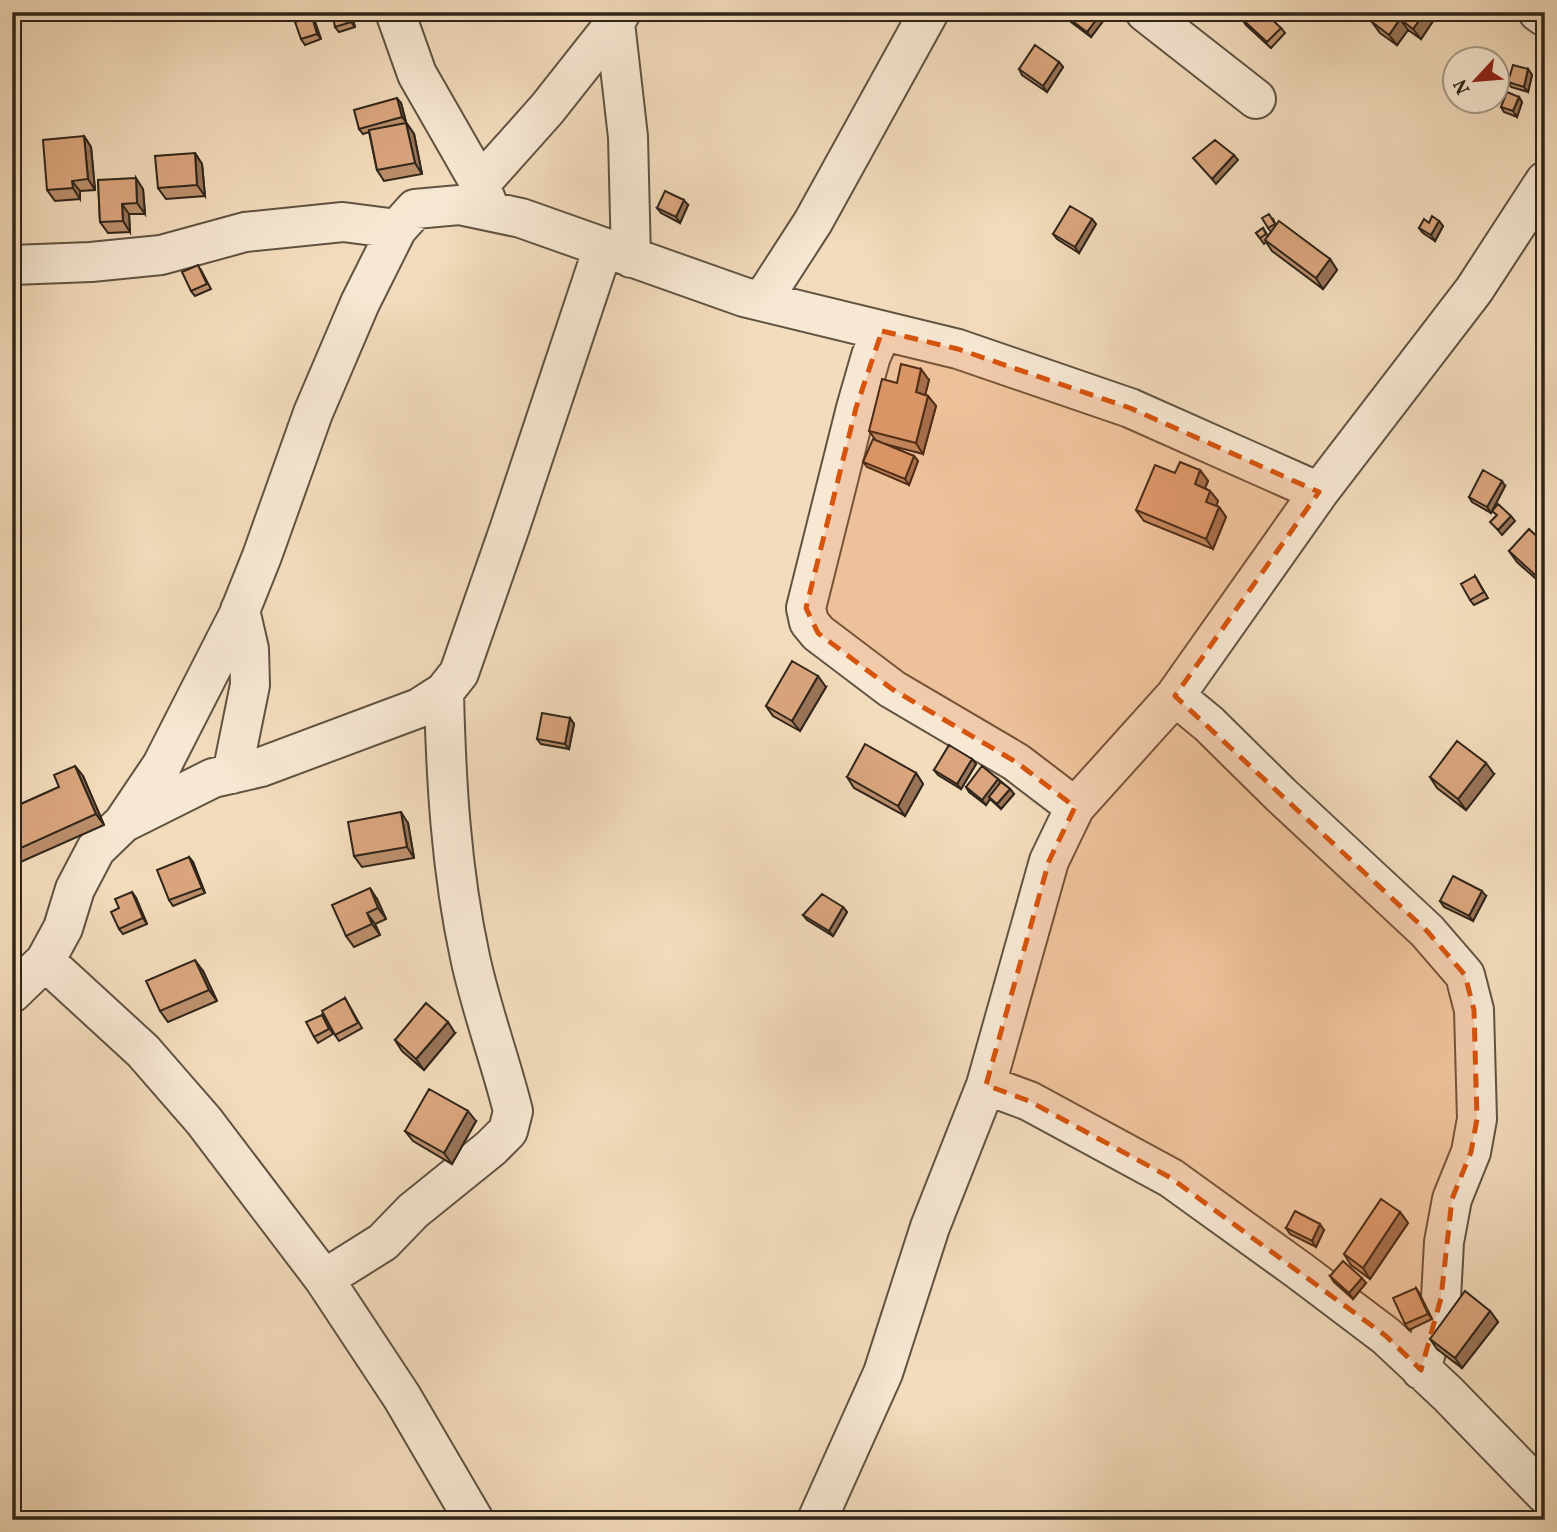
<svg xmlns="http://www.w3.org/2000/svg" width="1557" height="1532" viewBox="0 0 1557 1532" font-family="Vollkorn,serif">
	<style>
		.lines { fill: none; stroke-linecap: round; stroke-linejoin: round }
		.minor-casing { stroke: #605342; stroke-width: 42 }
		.minor { stroke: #f7e8d3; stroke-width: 38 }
		.wall { fill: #bc8f6c; stroke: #2f251a; stroke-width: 2 }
		.shaded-wall { fill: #997458; stroke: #2f251a; stroke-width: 2 }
		.building { fill: #dba67e; stroke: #2f251a; stroke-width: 2 }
		.marked { fill: #d6540d; fill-opacity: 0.2; stroke: #d6540d; stroke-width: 5; stroke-dasharray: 14 9; stroke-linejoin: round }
	</style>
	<rect width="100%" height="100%" fill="#f3dcbc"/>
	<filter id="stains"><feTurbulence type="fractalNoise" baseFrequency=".00286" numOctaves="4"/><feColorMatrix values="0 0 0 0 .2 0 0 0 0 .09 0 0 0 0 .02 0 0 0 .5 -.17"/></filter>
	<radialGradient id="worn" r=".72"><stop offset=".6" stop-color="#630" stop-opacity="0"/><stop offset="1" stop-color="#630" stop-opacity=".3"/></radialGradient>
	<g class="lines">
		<g class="minor-casing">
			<path id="minor" d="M395 12 417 74 480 184 488 205
				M1145 12 1256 99
				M1538 12 1545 17
				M615 23 628 137 631 258
				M480 184 547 109 615 23 621 12
				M12 265 91 262 161 255 245 232 343 222 397 229
				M762 301 813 222 929 12
				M882 331 871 356 856 408 806 608 809 622 818 633 892 689 1016 762 1075 807
				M1175 696 1209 724 1281 795 1427 931 1465 975 1474 1010 1477 1119 1471 1152 1452 1199 1444 1242 1441 1298 1421 1370
				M232 774 250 685 249 649 240 610
				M127 821 213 778 261 767 419 708 444 692 459 673 509 530 603 248
				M45 961 143 1051 204 1121 324 1279 402 1397 474 1520
				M12 993 45 961 63 928 75 889 96 849 123 823 162 765 238 616 262 556 313 413 360 303 397 229 415 209 459 205 521 218 744 297 958 349 1130 408 1319 492
				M986 1085 1029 1101 1171 1178 1300 1271 1386 1336 1448 1394 1545 1494
				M324 1279 383 1242 413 1211 491 1148 508 1131 513 1111C500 1059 481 1009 470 957 451 869 446 781 444 692
				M817 1520 883 1373 930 1227 986 1085 1049 861 1075 807 1175 696 1319 492 1474 290 1545 181"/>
		</g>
		<use href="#minor" class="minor"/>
	</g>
	<path class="wall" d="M351 12 355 27 339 32 335 27Z
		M1064 12H1103L1106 17 1091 37 1067 19 1063 14Z
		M1379 12H1431L1435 18 1421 39 1408 30 1397 45 1380 33 1372 22Z
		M312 17 315 22 321 39 305 45 301 39Z
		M1242 19 1281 28 1285 33 1271 48 1246 25Z
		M1059 62 1063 67 1047 92 1022 75 1019 69Z
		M1528 69 1532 75 1528 92 1511 87 1508 82Z
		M1519 97 1522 102 1517 117 1504 112 1501 107Z
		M401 103 406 122 414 134 422 174 384 181 377 170 369 132 363 134 359 129Z
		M84 136 91 147 95 190 80 191V199L55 201 47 190Z
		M195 153 202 164 205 196 166 199 158 188Z
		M98 180 143 189 145 214H129L130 232 108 233 100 222Z
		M688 205 680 223 661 213 657 208Z
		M1092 219 1096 224 1079 253 1057 239 1053 234Z
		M1273 219 1276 225 1330 259 1337 270 1323 289 1272 251 1266 242 1264 244 1256 233 1263 228 1268 236 1271 232 1268 228Z
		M1439 221 1443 226 1435 241 1423 233 1419 228 1429 223Z
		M201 270 211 289 195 296 191 291Z
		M929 380 925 395 928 396 936 406 923 454 885 444 914 456 918 461 909 485 867 467 863 462 875 439 869 431 897 383Z
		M1200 470 1208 481 1205 488 1210 491 1218 501 1216 506 1219 507 1226 517 1213 549 1144 521 1136 510 1175 473Z
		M1505 486 1491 513 1472 502 1469 497Z
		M1545 544V587L1517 562 1509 551Z
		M1475 576 1488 598 1474 605 1470 600Z
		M826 687 800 731 773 716 766 706Z
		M570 718 574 724 569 749 541 744 537 739Z
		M972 759 976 764 961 789 938 775 934 770Z
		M75 766 83 776 104 825 16 864 12 859V808L59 787Z
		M916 773 923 784 905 816 854 788 847 777Z
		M1494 774 1466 810 1437 788 1430 777Z
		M998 779 1010 789 1014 794 1001 809 990 799 986 805 969 792 966 787Z
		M408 823 414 858 362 867 354 856Z
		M189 857 193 862 205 893 173 906 169 900Z
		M132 892 136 898 147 924 123 934 119 929V908Z
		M1486 896 1473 921 1444 907 1440 901Z
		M377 899 386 919 375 924 380 935 354 947 346 936Z
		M843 907 847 912 833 936 807 920 803 915Z
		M203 971 217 1001 168 1022 160 1011Z
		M345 998 362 1028 339 1041 335 1035Z
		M322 1015 333 1034 318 1043 314 1037Z
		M455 1033 424 1070 402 1051 395 1040Z
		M476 1121 452 1164 413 1141 405 1131Z
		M1400 1212 1408 1223 1370 1279 1351 1265 1344 1254Z
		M1286 1228 1324 1230 1316 1247 1290 1234Z
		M1330 1276 1366 1283 1353 1299 1334 1282Z
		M1416 1288 1419 1293 1432 1319 1409 1330 1405 1324Z
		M1490 1311 1498 1322 1462 1368 1437 1349 1430 1339Z"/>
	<path class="shaded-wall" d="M349 12H351L355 27 351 22Z
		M1102 12 1106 17 1091 37 1087 32Z
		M1425 12H1431L1435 18 1421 39 1413 29Z
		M312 17 315 22 321 39 317 34Z
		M1400 19 1408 30 1397 45 1389 35Z
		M1059 62 1063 67 1047 92 1043 86Z
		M1528 69 1532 75 1528 92 1524 87Z
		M1519 97 1522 102 1517 117 1513 111Z
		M397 98 401 103 406 122 402 117Z
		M406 123 414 134 422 174 415 163Z
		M84 136 91 147 95 190 88 179Z
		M195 153 202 164 205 196 197 185Z
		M1234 155 1238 160 1216 184 1212 179Z
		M136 178 143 189 145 214 137 203Z
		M72 181 80 191V199L73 188Z
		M684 200 688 205 680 223 676 217Z
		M122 204 129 214 130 232 123 221Z
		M1092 219 1096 224 1079 253 1075 247Z
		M1439 221 1443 226 1435 241 1431 235Z
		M1330 259 1337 270 1323 289 1316 278Z
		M921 369 929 380 923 403 916 392Z
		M928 396 936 406 923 454 916 443Z
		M914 456 918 461 909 485 905 479Z
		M1200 470 1208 481 1202 495 1195 484Z
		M1502 481 1505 486 1491 513 1487 507Z
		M1210 491 1218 501 1214 512 1206 502Z
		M1219 507 1226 517 1213 549 1206 539Z
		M1511 516 1515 521 1502 535 1498 530Z
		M818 676 826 687 800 731 792 721Z
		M570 718 574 724 569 749 565 744Z
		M972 759 976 764 961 789 957 784Z
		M1486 763 1494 774 1466 810 1458 799Z
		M75 766 83 776 104 825 96 814Z
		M916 773 923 784 905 816 898 806Z
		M998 779 1002 785 989 797 990 799 986 805 982 800Z
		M1010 789 1014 794 1001 809 997 804Z
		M401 812 408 823 414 858 407 847Z
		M189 857 193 862 205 893 202 888Z
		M370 888 377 899 386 919 378 908Z
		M1482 891 1486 896 1473 921 1469 916Z
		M132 892 136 898 147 924 143 918Z
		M843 907 847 912 833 936 829 931Z
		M367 913 375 924 380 935 372 924Z
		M195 960 203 971 217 1001 209 990Z
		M448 1022 455 1033 424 1070 416 1059Z
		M468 1111 476 1121 452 1164 444 1153Z
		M1400 1212 1408 1223 1370 1279 1363 1268Z
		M1320 1224 1324 1230 1316 1247 1312 1241Z
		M1362 1278 1366 1283 1353 1299 1349 1293Z
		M1416 1288 1419 1293 1432 1319 1428 1314Z
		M1490 1311 1498 1322 1462 1368 1455 1358Z"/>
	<path class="building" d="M332 12H349L351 22 335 27Z
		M1064 12H1102L1087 32 1063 14Z
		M1249 12H1264L1281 28 1267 42 1242 19Z
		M1379 12H1425L1413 29 1400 19 1389 35 1372 22Z
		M312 17 317 34 301 39 295 22Z
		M1035 45 1059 62 1043 86 1019 69Z
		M1513 65 1528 69 1524 87 1508 82Z
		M1507 92 1519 97 1513 111 1501 107Z
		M397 98 402 117 359 129 354 110Z
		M406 123 415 163 377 170 369 130Z
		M84 136 88 179 72 181 73 188 47 190 43 140Z
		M1215 140 1234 155 1212 179 1193 158Z
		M195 153 197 185 158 188 155 156Z
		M136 178 137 203 122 204 123 221 100 222 98 180Z
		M665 191 684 200 676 217 657 208Z
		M1070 206 1092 219 1075 247 1053 234Z
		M1269 214 1275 224 1268 228 1262 218Z
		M1432 216 1439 221 1431 235 1419 228 1424 219 1429 223Z
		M1279 221 1330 259 1316 278 1265 240Z
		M1263 228 1266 234 1260 238 1256 233Z
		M198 265 207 284 191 291 182 272Z
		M901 364 921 369 916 392 928 396 916 443 869 431 882 379 897 383Z
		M873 439 914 456 905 479 863 462Z
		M1180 462 1200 470 1195 484 1210 491 1206 502 1219 507 1206 539 1136 510 1155 465 1175 473Z
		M1483 470 1502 481 1487 507 1469 497Z
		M1498 504 1511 516 1498 530 1490 522 1497 515 1492 511Z
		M1529 529 1545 544V584L1509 551Z
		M1475 576 1484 592 1470 600 1461 584Z
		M1545 632V644L1539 640Z
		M792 661 818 676 792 721 766 706Z
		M542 713 570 718 565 744 537 739Z
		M1457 741 1486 763 1458 799 1430 777Z
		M865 744 916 773 898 806 847 777Z
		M949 745 972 759 957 784 934 770Z
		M75 766 96 814 12 852V808L59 787 54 775Z
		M982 766 998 779 982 800 966 787Z
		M1001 782 1010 789 997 804 989 797Z
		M401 812 407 847 354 856 348 822Z
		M189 857 202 888 169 900 157 870Z
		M1453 876 1482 891 1469 916 1440 901Z
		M370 888 378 908 367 913 372 924 346 936 332 905Z
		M132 892 143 918 119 929 111 912 119 908 115 899Z
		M822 894 843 907 829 931 803 915Z
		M195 960 209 990 160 1011 146 981Z
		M345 998 358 1023 335 1035 322 1011Z
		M426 1003 448 1022 416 1059 395 1040Z
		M322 1015 329 1029 314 1037 306 1022Z
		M429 1089 468 1111 444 1153 405 1131Z
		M1381 1199 1400 1212 1363 1268 1344 1254Z
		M1295 1211 1320 1224 1312 1241 1286 1228Z
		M1343 1261 1362 1278 1349 1293 1330 1276Z
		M1416 1288 1428 1314 1405 1324 1393 1298Z
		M1465 1291 1490 1311 1455 1358 1430 1339Z"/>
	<path class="marked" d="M882 331 958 349 1130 408 1319 492 1175 696 1427 931 1465 975 1474 1010 1477 1119 1471 1152 1452 1199 1441 1298 1421 1370 1386 1336 1171 1178 1029 1101 986 1085 1049 861 1075 807 1016 762 892 689 818 633 806 608 856 408Z"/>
	<rect width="1557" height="1532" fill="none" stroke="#f3dcbc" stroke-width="42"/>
	<rect x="14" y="14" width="1529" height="1504" fill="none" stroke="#2f251a" stroke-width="3.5"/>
	<rect x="21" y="21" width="1515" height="1490" fill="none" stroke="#2f251a" stroke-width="2"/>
	<g transform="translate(1476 80) rotate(244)"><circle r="33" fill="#f7e8d3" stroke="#a79a89" stroke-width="2"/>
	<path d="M0-5L12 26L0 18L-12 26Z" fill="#8f2418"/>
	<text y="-10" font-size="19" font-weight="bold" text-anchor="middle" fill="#2f251a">N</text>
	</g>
	<rect width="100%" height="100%" filter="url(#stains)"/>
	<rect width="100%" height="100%" fill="url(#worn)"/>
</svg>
